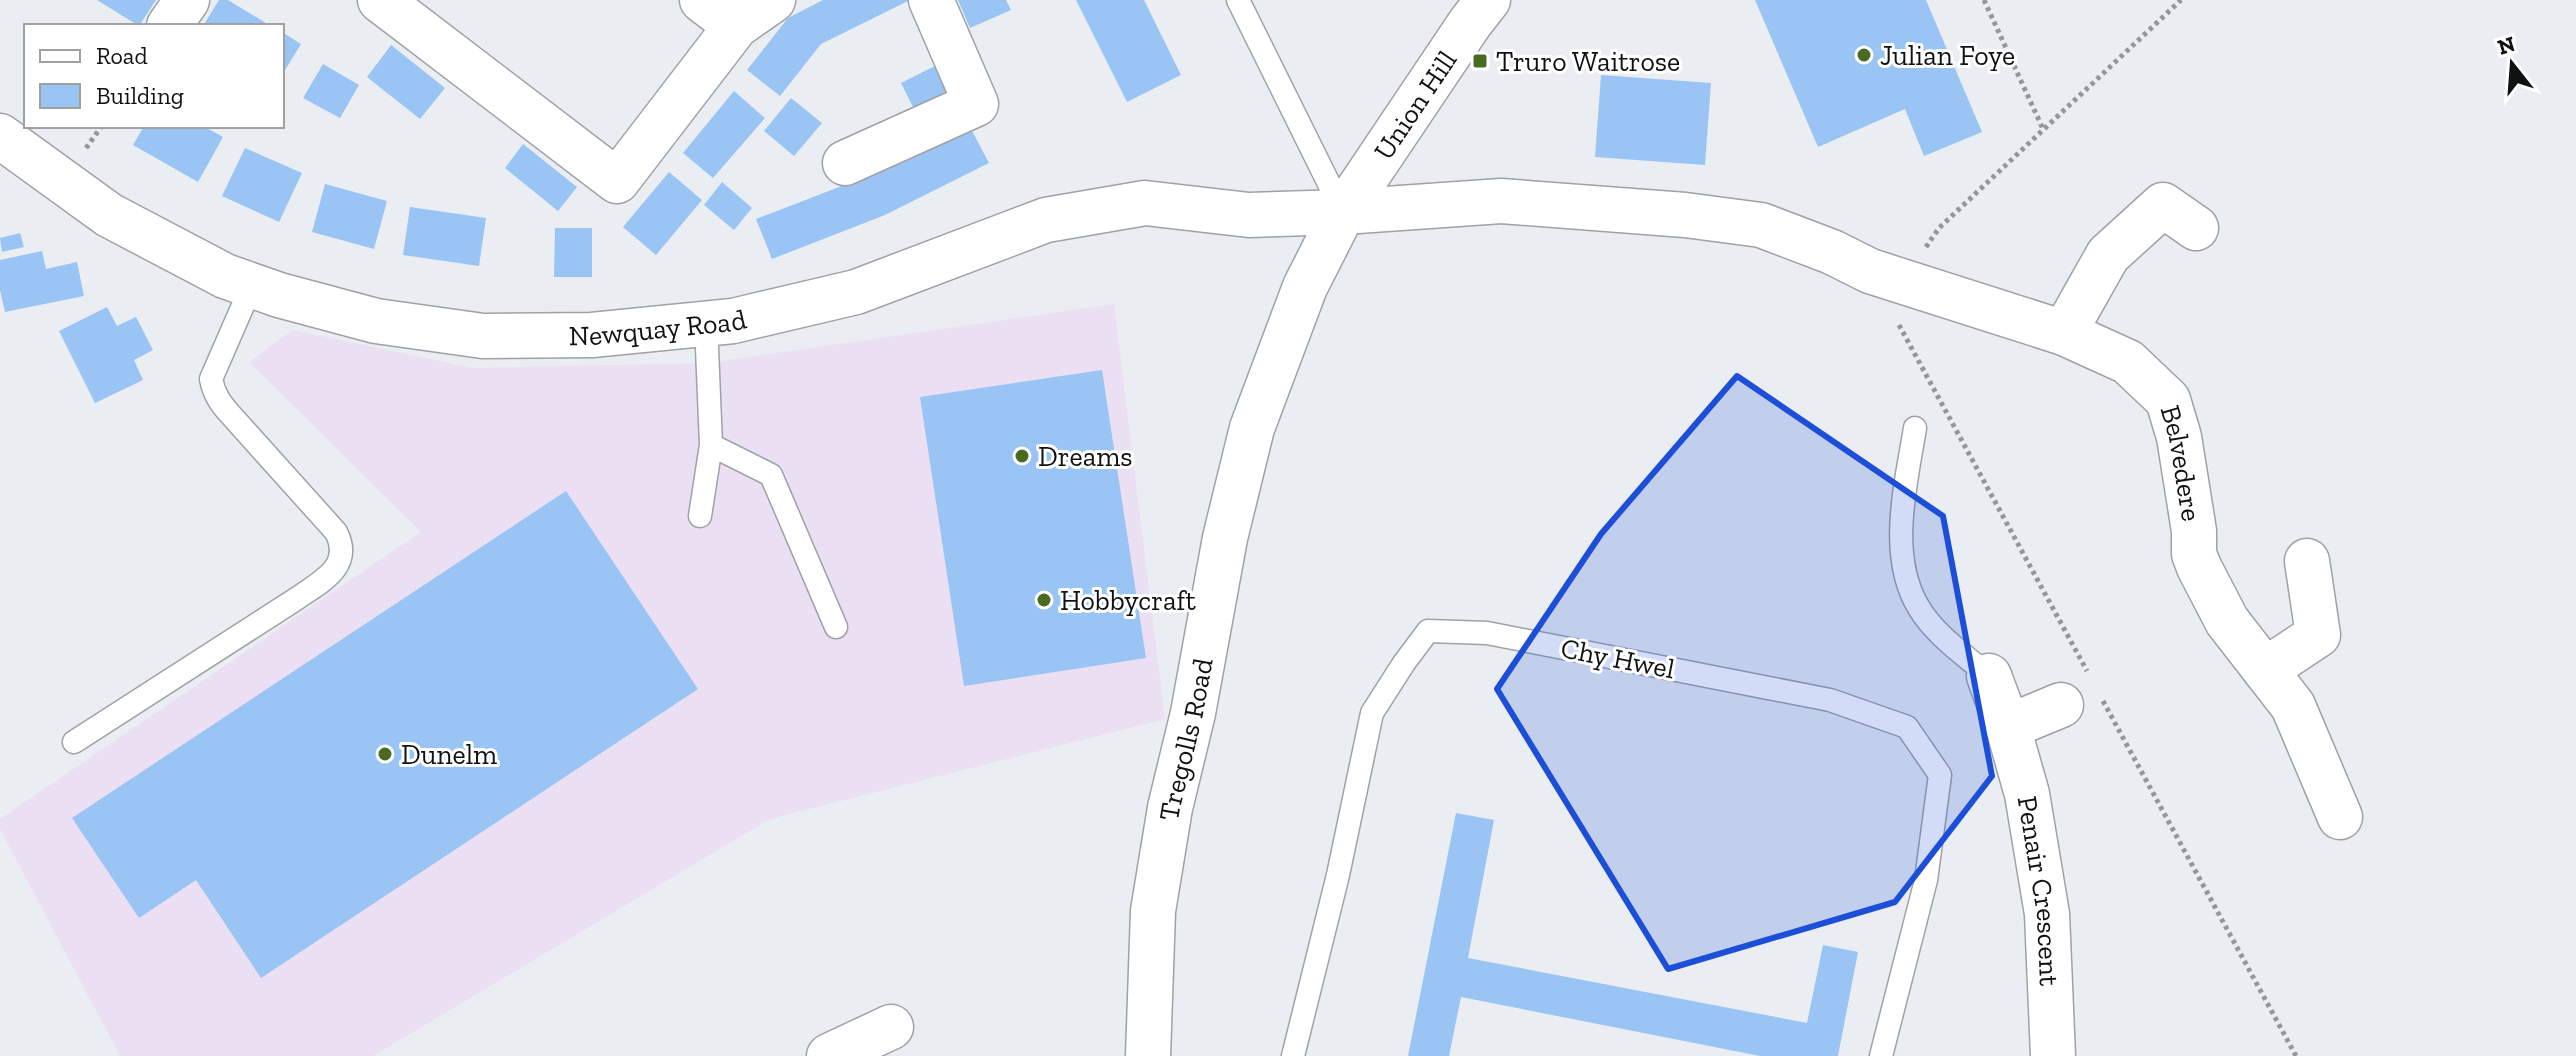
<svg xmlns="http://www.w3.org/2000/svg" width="2576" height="1056" viewBox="0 0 2576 1056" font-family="'Zilla Slab',serif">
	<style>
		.commercial { fill: #ebdff3 }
		.building { fill: #99c4f4 }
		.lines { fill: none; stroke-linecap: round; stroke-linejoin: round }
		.lane-casing { stroke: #9ea2a6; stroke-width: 25 }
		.street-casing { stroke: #9ea2a6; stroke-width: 47 }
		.highway-casing { stroke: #9ea2a6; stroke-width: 47 }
		.path { stroke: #94979a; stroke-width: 5; stroke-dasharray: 4 4; stroke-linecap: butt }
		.lane { stroke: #fff; stroke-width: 22 }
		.street { stroke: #fff; stroke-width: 44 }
		.highway { stroke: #fff; stroke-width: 44 }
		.marked { fill: #1d4ed8; fill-opacity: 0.2; stroke: #1d4ed8; stroke-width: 6; stroke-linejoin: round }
		.poi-dot { fill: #496a21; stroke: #fff; stroke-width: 3 }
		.labels { text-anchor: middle; stroke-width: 6; stroke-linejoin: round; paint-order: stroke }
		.poi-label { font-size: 28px; fill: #0f1112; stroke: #fff; text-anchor: start }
		.street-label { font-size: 28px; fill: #0f1112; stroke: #fff }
	</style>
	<rect width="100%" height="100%" fill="#eaeef2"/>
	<path class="commercial" d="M1114 304 1165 719 770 819 373 1056H120L0 829V819L421 532 249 362 293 330 473 368 707 363Z"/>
	<path class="building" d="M97 0H156L139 26Z
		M219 0H228L271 26H203Z
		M823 0H910L821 44 780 96 747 70 788 18Z
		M958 0H1006L1011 10 970 28Z
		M1076 0H1144L1181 75 1127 102Z
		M1755 0H1926L1982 132 1924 156 1905 109 1818 147Z
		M282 32 301 44 282 75Z
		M391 45 445 88 420 119 367 77Z
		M943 62 956 88 914 109 901 83Z
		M323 64 359 85 340 118 303 98Z
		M1601 75 1711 83 1705 165 1595 157Z
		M734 91 765 118 713 178 683 153Z
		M791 98 822 123 794 156 764 131Z
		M969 125 989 163 885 215 772 259 756 219 865 177Z
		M144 126H203L223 137 198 182 133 145Z
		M523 144 577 187 558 211 505 168Z
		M245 148 302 173 279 222 222 196Z
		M669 172 702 200 656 255 623 227Z
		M722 182 752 208 734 230 704 205Z
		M325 184 387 201 374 249 312 232Z
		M410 207 486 218 479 266 403 255Z
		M555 228H592V277H554Z
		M20 233 24 247 2 252 0 238Z
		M42 251 46 269 77 262 84 296 5 312 0 290V260Z
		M107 307 117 326 136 317 153 350 134 360 143 380 95 403 59 331Z
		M1102 370 1146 658 964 686 920 397Z
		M566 491 698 689 261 978 196 880 139 918 72 818Z
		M1456 813 1494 820 1468 958 1807 1023 1823 945 1858 952 1838 1056H1760L1461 997 1449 1056H1408Z"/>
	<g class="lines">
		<g class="lane-casing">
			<path id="lane" d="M1238 0 1343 212
				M1915 428C1906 484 1887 556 1919 608 1935 635 1966 656 1989 676
				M711 445 771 475 836 627
				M700 516 711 445 706 324
				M74 742 296 599C320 582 354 567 336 532L230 414C220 403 214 394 211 379L252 285
				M1293 1056 1338 875 1372 713 1404 663 1428 631 1487 633 1830 700 1907 727 1940 775 1926 880 1881 1056"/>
		</g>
		<g class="street-casing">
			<g id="street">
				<path d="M380 0 617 181 736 26 773 0"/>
				<path d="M702 0 736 26"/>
				<path d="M169 26 187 0"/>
				<path d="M845 163 976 104 931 0"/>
				<path id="s1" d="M1343 212 1501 201 1685 215 1761 225 1832 252 1870 271 2064 333 2128 362 2168 400 2179 437 2194 531V554L2199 567 2227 621 2293 706 2340 817"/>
				<path d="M2064 333 2108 255 2163 205 2196 228"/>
				<path d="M2265 670 2318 635 2307 561"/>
				<path id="s2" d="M1989 676 2008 727 2027 794 2047 914 2053 1056"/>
				<path d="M2008 727 2061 705"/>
				<path d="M829 1056 891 1027"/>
			</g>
		</g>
		<g class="highway-casing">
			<g id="highway">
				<path id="s3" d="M0 136 109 215 225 276 279 295 376 321 483 336 592 335 733 321 856 292 1046 220 1145 203 1249 215 1343 212"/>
				<path id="s4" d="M1148 1056 1153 911 1170 808 1193 713 1225 538 1252 428 1305 287 1343 212 1470 23 1488 0"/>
			</g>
		</g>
		<path class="path" d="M1984 0 2043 129
			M86 148 102 126
			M1926 247 1939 228 2181 0
			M1899 325 2087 671
			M2103 701 2296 1056"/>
		<use href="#lane" class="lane"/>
		<use href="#street" class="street"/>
		<use href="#highway" class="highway"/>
	</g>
	<path class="marked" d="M1737 376 1943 516 1992 776 1895 902 1668 969 1497 689 1601 534Z"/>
	<g class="poi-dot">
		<circle cx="1864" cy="55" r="8"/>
		<rect x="1472" y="53" width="16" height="16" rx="4"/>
		<circle cx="1022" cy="456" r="8"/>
		<circle cx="1044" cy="600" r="8"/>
		<circle cx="385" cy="754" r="8"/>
	</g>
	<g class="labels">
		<g class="poi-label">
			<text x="1880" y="65">Julian Foye</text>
			<text x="1496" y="71">Truro Waitrose</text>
			<text x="1038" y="466">Dreams</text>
			<text x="1060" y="610">Hobbycraft</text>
			<text x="401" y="764">Dunelm</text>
		</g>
		<g class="street-label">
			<text dy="10" stroke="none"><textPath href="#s4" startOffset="1002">Union Hill</textPath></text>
			<text dy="10" stroke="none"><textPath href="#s3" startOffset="706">Newquay Road</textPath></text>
			<text dy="10" stroke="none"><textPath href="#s1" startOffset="932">Belvedere</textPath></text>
			<text transform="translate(1618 658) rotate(11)" y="10">Chy Hwel</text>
			<text dy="10" stroke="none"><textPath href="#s4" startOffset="320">Tregolls Road</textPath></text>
			<text dy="10" stroke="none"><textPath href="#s2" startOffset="222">Penair Crescent</textPath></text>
		</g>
	</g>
	<rect x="24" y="24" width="260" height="104" fill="#ffffff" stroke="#9fa0a0" stroke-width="2"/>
	<rect x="40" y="50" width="40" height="12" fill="#ffffff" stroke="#9fa0a0" stroke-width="2"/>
	<text x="96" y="64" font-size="24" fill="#0f1112">Road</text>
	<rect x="40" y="84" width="40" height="24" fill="#99c4f4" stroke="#9fa0a0" stroke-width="2"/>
	<text x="96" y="104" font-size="24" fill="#0f1112">Building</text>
	<g transform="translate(2512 64) rotate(343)" stroke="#ffffff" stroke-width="6" paint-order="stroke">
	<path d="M0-6L14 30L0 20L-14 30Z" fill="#0f1112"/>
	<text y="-12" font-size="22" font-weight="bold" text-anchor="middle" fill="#0f1112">N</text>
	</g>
</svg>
